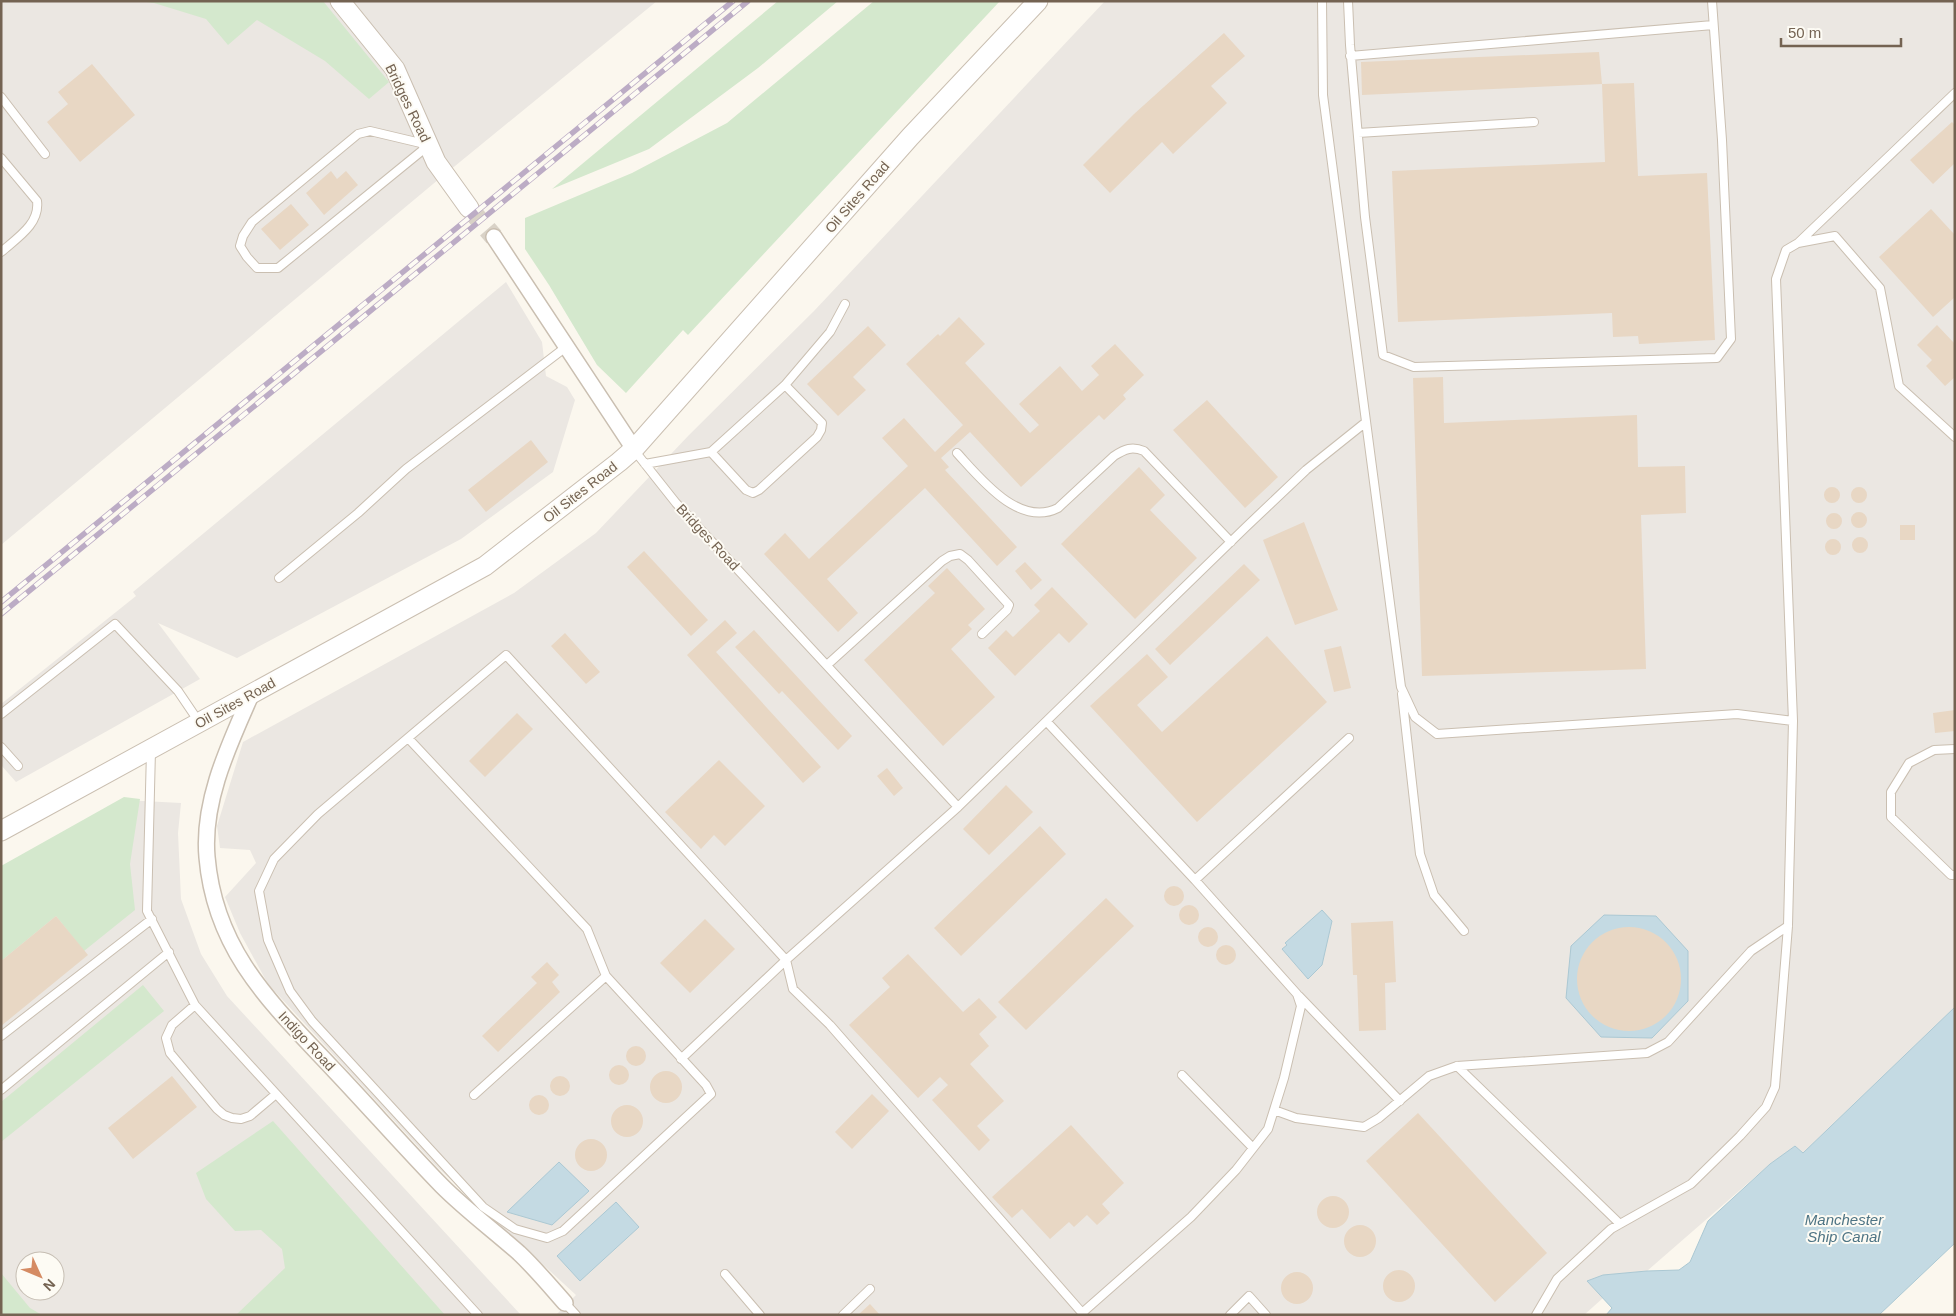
<svg xmlns="http://www.w3.org/2000/svg" width="1956" height="1316" viewBox="0 0 1956 1316" font-family="Arial,sans-serif">
	<style>
		.industrial { fill: #ebe7e2; fill-rule: evenodd }
		.green { fill: #d4e8cd }
		.water { fill: #c4dae3; stroke: #abc8d3 }
		.building { fill: #e8d7c4 }
		.lines { fill: none; stroke-linecap: round; stroke-linejoin: round }
		.tertiary-tunnel { stroke: #d9d2c7; stroke-width: 19; stroke-dasharray: 19 9; stroke-linecap: butt }
		.service-casing { stroke: #cabfb1; stroke-width: 10 }
		.minor-casing { stroke: #cabfb1; stroke-width: 18 }
		.tertiary-casing { stroke: #cabfb1; stroke-width: 21 }
		.service { stroke: #fff; stroke-width: 8 }
		.minor { stroke: #fff; stroke-width: 15 }
		.tertiary { stroke: #fff; stroke-width: 19 }
		.rail-casing { stroke: #bcacc5; stroke-width: 5.5 }
		.rail { stroke: #fdfbf4; stroke-width: 4; stroke-dasharray: 11; stroke-linecap: butt }
		.labels { text-anchor: middle; stroke-width: 4; stroke-linejoin: round; paint-order: stroke }
		.street-label { font-size: 14px; fill: #746352; stroke: #fdfbf4 }
		.water-label { font-size: 15px; font-style: italic; fill: #4e7484; stroke: #fdfbf4 }
	</style>
	<rect width="100%" height="100%" fill="#fbf7ee"/>
	<path class="industrial" d="M1 1H657L433 184 1 545Z
		M1105 1H1955V1007L1803 1153 1795 1146 1770 1164 1647 1271 1603 1275 1587 1281 1603 1298 1584 1315H556L576 1295 436 1166 268 984 240 933 225 897 256 863 250 850 220 848 217 826 243 742 514 593 596 533 689 435 814 311Z
		M506 282 542 342 546 376 567 387 575 400 553 472 461 539 237 658 158 623 200 679 16 782 1 765V704L136 596 133 592Z
		M124 800 181 803 178 833 181 899 201 954 227 996 521 1315H1V869ZM25 1261H55V1291H25Z"/>
	<path class="green" d="M139 1H323L389 82 369 99 325 61 257 20 228 45 206 19 154 3Z
		M778 1H838L758 68 649 149 552 189Z
		M874 1H1000L688 335 683 330 626 393 597 365 549 285 525 249V218L632 173 727 123Z
		M124 797 140 799 130 864 135 910 84 951 56 916 1 961V866Z
		M143 985 164 1011 1 1142V1102Z
		M273 1121 445 1315H236L285 1268 282 1249 261 1230 235 1231 206 1199 196 1173Z
		M1 1273 30 1308 42 1315H1Z"/>
	<path class="water" d="M1322 910 1332 921 1322 965 1308 979 1282 949 1287 945 1285 943Z
		M1604 915 1656 916 1688 951V1001L1652 1038 1601 1037 1566 998 1571 946Z
		M1955 1007V1243L1879 1315H1606L1612 1308 1587 1281 1603 1275 1647 1271 1679 1270 1690 1262 1708 1221 1770 1164 1795 1146 1803 1153Z
		M559 1162 589 1191 552 1225 507 1212Z
		M616 1202 639 1227 580 1281 557 1256Z"/>
	<path class="building" d="M1224 33 1245 56 1211 86 1227 103 1173 154 1162 142 1110 193 1083 165 1134 114Z
		M1599 52 1602 84 1362 95 1361 62Z
		M92 64 135 115 80 162 47 122 68 104 58 92Z
		M1634 83 1638 176 1707 173 1715 340 1639 344 1638 336 1613 337 1612 313 1398 322 1392 171 1605 162 1602 84Z
		M1952 122 1955 125V163L1933 184 1910 160Z
		M331 171 337 179 346 171 358 185 324 215 306 193Z
		M291 204 309 225 280 250 261 229Z
		M1931 209 1955 235V297L1933 317 1879 257Z
		M959 317 985 344 965 363 1030 433 1039 425 1019 404 1060 366 1082 391 1099 375 1091 366 1115 344 1144 375 1123 395 1126 399 1104 420 1099 415 1021 487 970 432 941 458 949 467 945 470 1017 547 997 566 925 488 827 579 858 613 838 632 764 554 785 533 809 559 908 466 882 438 904 418 935 452 963 425 906 364 938 334 940 336Z
		M1937 325 1955 344V377L1945 386 1926 366 1932 360 1917 345Z
		M868 326 886 345 853 377 866 390 838 416 807 384Z
		M1443 377 1444 423 1637 415 1638 467 1685 466 1686 513 1641 515 1646 669 1422 676 1413 378Z
		M1207 400 1278 477 1245 508 1173 430Z
		M531 440 548 462 486 512 468 490Z
		M1139 467 1165 495 1150 510 1197 558 1135 619 1061 544Z
		M1851 495a8 8 0 1 1 16 0a8 8 0 1 1-16 0Z
		M1824 495a8 8 0 1 1 16 0a8 8 0 1 1-16 0Z
		M1851 520a8 8 0 1 1 16 0a8 8 0 1 1-16 0Z
		M1826 521a8 8 0 1 1 16 0a8 8 0 1 1-16 0Z
		M1304 522 1338 610 1295 625 1263 540Z
		M1900 525H1915V540H1900Z
		M1852 545a8 8 0 1 1 16 0a8 8 0 1 1-16 0Z
		M1825 547a8 8 0 1 1 16 0a8 8 0 1 1-16 0Z
		M644 551 708 620 691 636 627 567Z
		M1025 562 1042 580 1031 590 1015 571Z
		M1244 564 1260 580 1170 665 1155 649Z
		M947 568 985 609 968 625 972 629 951 649 995 697 943 746 864 660 935 593 928 586Z
		M1052 587 1088 624 1069 643 1059 633 1015 676 988 648 1006 630 1013 637 1040 611 1034 605Z
		M725 620 737 633 716 652 821 767 803 783 687 655Z
		M754 630 852 736 838 750 782 691 779 694 735 647Z
		M565 633 600 672 586 684 551 646Z
		M1267 636 1327 702 1197 822 1090 706 1147 654 1168 677 1137 705 1162 732Z
		M1341 646 1351 688 1334 692 1324 650Z
		M1955 710V731L1935 733 1933 713Z
		M517 713 533 729 485 777 469 761Z
		M719 760 765 806 725 846 714 835 701 849 665 812Z
		M887 768 903 788 894 796 877 776Z
		M1006 785 1033 812 989 855 963 829Z
		M1040 826 1066 854 961 956 934 928Z
		M1164 896a10 10 0 1 1 20 0a10 10 0 1 1-20 0Z
		M1106 898 1134 926 1026 1030 998 1002Z
		M1179 915a10 10 0 1 1 20 0a10 10 0 1 1-20 0Z
		M56 916 88 955 1 1026V961Z
		M705 919 735 949 690 993 660 963Z
		M1393 921 1396 982 1385 983 1386 1030 1359 1031 1357 975H1353L1351 923Z
		M1198 937a10 10 0 1 1 20 0a10 10 0 1 1-20 0Z
		M1577 979a52 52 0 1 1 104 0a52 52 0 1 1-104 0Z
		M1216 955a10 10 0 1 1 20 0a10 10 0 1 1-20 0Z
		M908 954 963 1012 979 998 997 1017 979 1034 989 1046 970 1064 1004 1101 977 1126 990 1140 979 1151 932 1100 948 1085 940 1077 918 1098 849 1025 890 987 882 978Z
		M547 962 559 975 552 982 560 992 498 1052 482 1036 537 983 531 977Z
		M626 1056a10 10 0 1 1 20 0a10 10 0 1 1-20 0Z
		M609 1075a10 10 0 1 1 20 0a10 10 0 1 1-20 0Z
		M650 1087a16 16 0 1 1 32 0a16 16 0 1 1-32 0Z
		M550 1086a10 10 0 1 1 20 0a10 10 0 1 1-20 0Z
		M172 1076 197 1107 133 1159 108 1128Z
		M872 1094 889 1111 852 1149 835 1132Z
		M529 1105a10 10 0 1 1 20 0a10 10 0 1 1-20 0Z
		M611 1121a16 16 0 1 1 32 0a16 16 0 1 1-32 0Z
		M1418 1113 1547 1253 1495 1302 1366 1161Z
		M1071 1125 1124 1183 1102 1204 1110 1213 1097 1225 1087 1215 1074 1227 1069 1222 1050 1239 1022 1209 1012 1218 992 1197Z
		M575 1155a16 16 0 1 1 32 0a16 16 0 1 1-32 0Z
		M1317 1212a16 16 0 1 1 32 0a16 16 0 1 1-32 0Z
		M1344 1241a16 16 0 1 1 32 0a16 16 0 1 1-32 0Z
		M1383 1286a16 16 0 1 1 32 0a16 16 0 1 1-32 0Z
		M1281 1288a16 16 0 1 1 32 0a16 16 0 1 1-32 0Z
		M870 1304 880 1315H858Z"/>
	<g class="lines">
		<path class="tertiary-tunnel" d="M469 208 494 237"/>
		<g class="service-casing">
			<path id="service" d="M1322 1 1323 95 1401 687 1415 717 1437 734 1737 714 1793 721
				M1348 1 1350 45 1365 217 1383 355 1414 367 1717 358 1731 339 1722 140 1712 1
				M1350 56 1713 25
				M1 97 45 154
				M370 131 429 145 278 268H257L247 257 240 246 243 236 252 222 358 134Z
				M1358 133 1534 122
				M1 158 37 201C40 224 17 238 1 252
				M1798 243 1955 93
				M634 450 676 503 958 807
				M711 452 746 490 753 493 759 490 817 437 821 430 822 423 785 385
				M957 453C980 478 1019 528 1058 508L1114 456C1125 449 1132 446 1144 451L1231 542
				M645 464 711 452 785 385 830 332 845 304
				M279 578 358 513 406 469 566 347
				M827 665 942 561 950 556 960 554 968 560 1009 605 1007 610 982 634
				M1402 694 1420 854 1434 895 1464 931
				M1 714 115 624 178 691 199 722
				M1047 722 1195 880 1349 738
				M408 738 587 929 606 976 706 1085 711 1094 563 1231 547 1238 515 1229 483 1207 312 1021 290 991 268 940 259 891 274 859 318 814 506 655 786 960 793 989 830 1025 1084 1315
				M1 747 18 766
				M1955 749 1934 750 1909 763 1891 792V817L1951 875H1955
				M151 750 147 911 195 1005 478 1315
				M1299 996 1400 1101
				M195 1005 172 1025 166 1038 170 1053 217 1109 224 1115 232 1118 241 1119 250 1116 276 1094
				M1 1036 152 919
				M681 1059 786 960 958 807 1246 527 1306 470 1366 422
				M1457 1066 1620 1224
				M1182 1075 1253 1148
				M1 1090 169 952
				M474 1095 606 976
				M1274 1110 1296 1118 1364 1127 1379 1118 1429 1076 1457 1066 1647 1053 1668 1042 1751 951 1788 926
				M725 1274 760 1315
				M565 1303 576 1315
				M1082 1313 1191 1217 1236 1170 1268 1129 1284 1078 1301 1006 1297 994 1195 880
				M843 1315 870 1289
				M1230 1315 1249 1296 1266 1315
				M1536 1315 1557 1279 1611 1229 1691 1184 1740 1136 1766 1107 1775 1087 1788 926 1793 721 1776 279 1786 250 1798 243 1835 236 1880 288 1899 386 1955 437"/>
		</g>
		<g class="minor-casing">
			<path id="minor" d="M494 237 634 449
				M251 695C229 745 202 801 207 857 215 952 272 1004 334 1070 370 1108 405 1148 442 1186 466 1210 493 1230 519 1253 535 1268 550 1286 565 1303"/>
		</g>
		<g class="tertiary-casing">
			<path id="tertiary" d="M340 1 395 69 436 162 469 208
				M1 831 485 566 619 462 634 449 910 137 1038 1"/>
		</g>
		<use href="#service" class="service"/>
		<use href="#minor" class="minor"/>
		<use href="#tertiary" class="tertiary"/>
		<g class="rail-casing">
			<path id="rail" d="M1 602 733 1
				M1 614 748 1"/>
		</g>
		<use href="#rail" class="rail"/>
	</g>
	<g class="labels">
		<g class="street-label">
			<text transform="translate(408 103) rotate(64)" y="5">Bridges Road</text>
			<text transform="translate(857 197) rotate(-49)" y="5">Oil Sites Road</text>
			<text transform="translate(580 492) rotate(-38)" y="5">Oil Sites Road</text>
			<text transform="translate(708 537) rotate(47)" y="5">Bridges Road</text>
			<text transform="translate(235 703) rotate(-29)" y="5">Oil Sites Road</text>
			<text transform="translate(307 1041) rotate(47)" y="5">Indigo Road</text>
		</g>
		<g class="water-label">
			<text x="1844" y="1225">Manchester<tspan x="1844" dy="17">Ship Canal</tspan></text>
		</g>
	</g>
	<rect width="1956" height="1316" fill="none" stroke="#746352" stroke-width="5"/>
	<g transform="translate(40 1276) rotate(134)"><circle r="24" fill="#fdfbf4" stroke="#c6beb3"/>
	<path d="M0-4L9 19L0 12L-9 19Z" fill="#d58b63"/>
	<text y="-8" font-size="14" font-weight="bold" text-anchor="middle" fill="#746352">N</text>
	</g>
	<path d="M1781 38v8h120v-8" fill="none" stroke="#746352" stroke-width="2.5"/>
	<text x="1788" y="38" font-size="15" fill="#746352" stroke="#fdfbf4" stroke-width="4" paint-order="stroke">50 m</text>
</svg>
